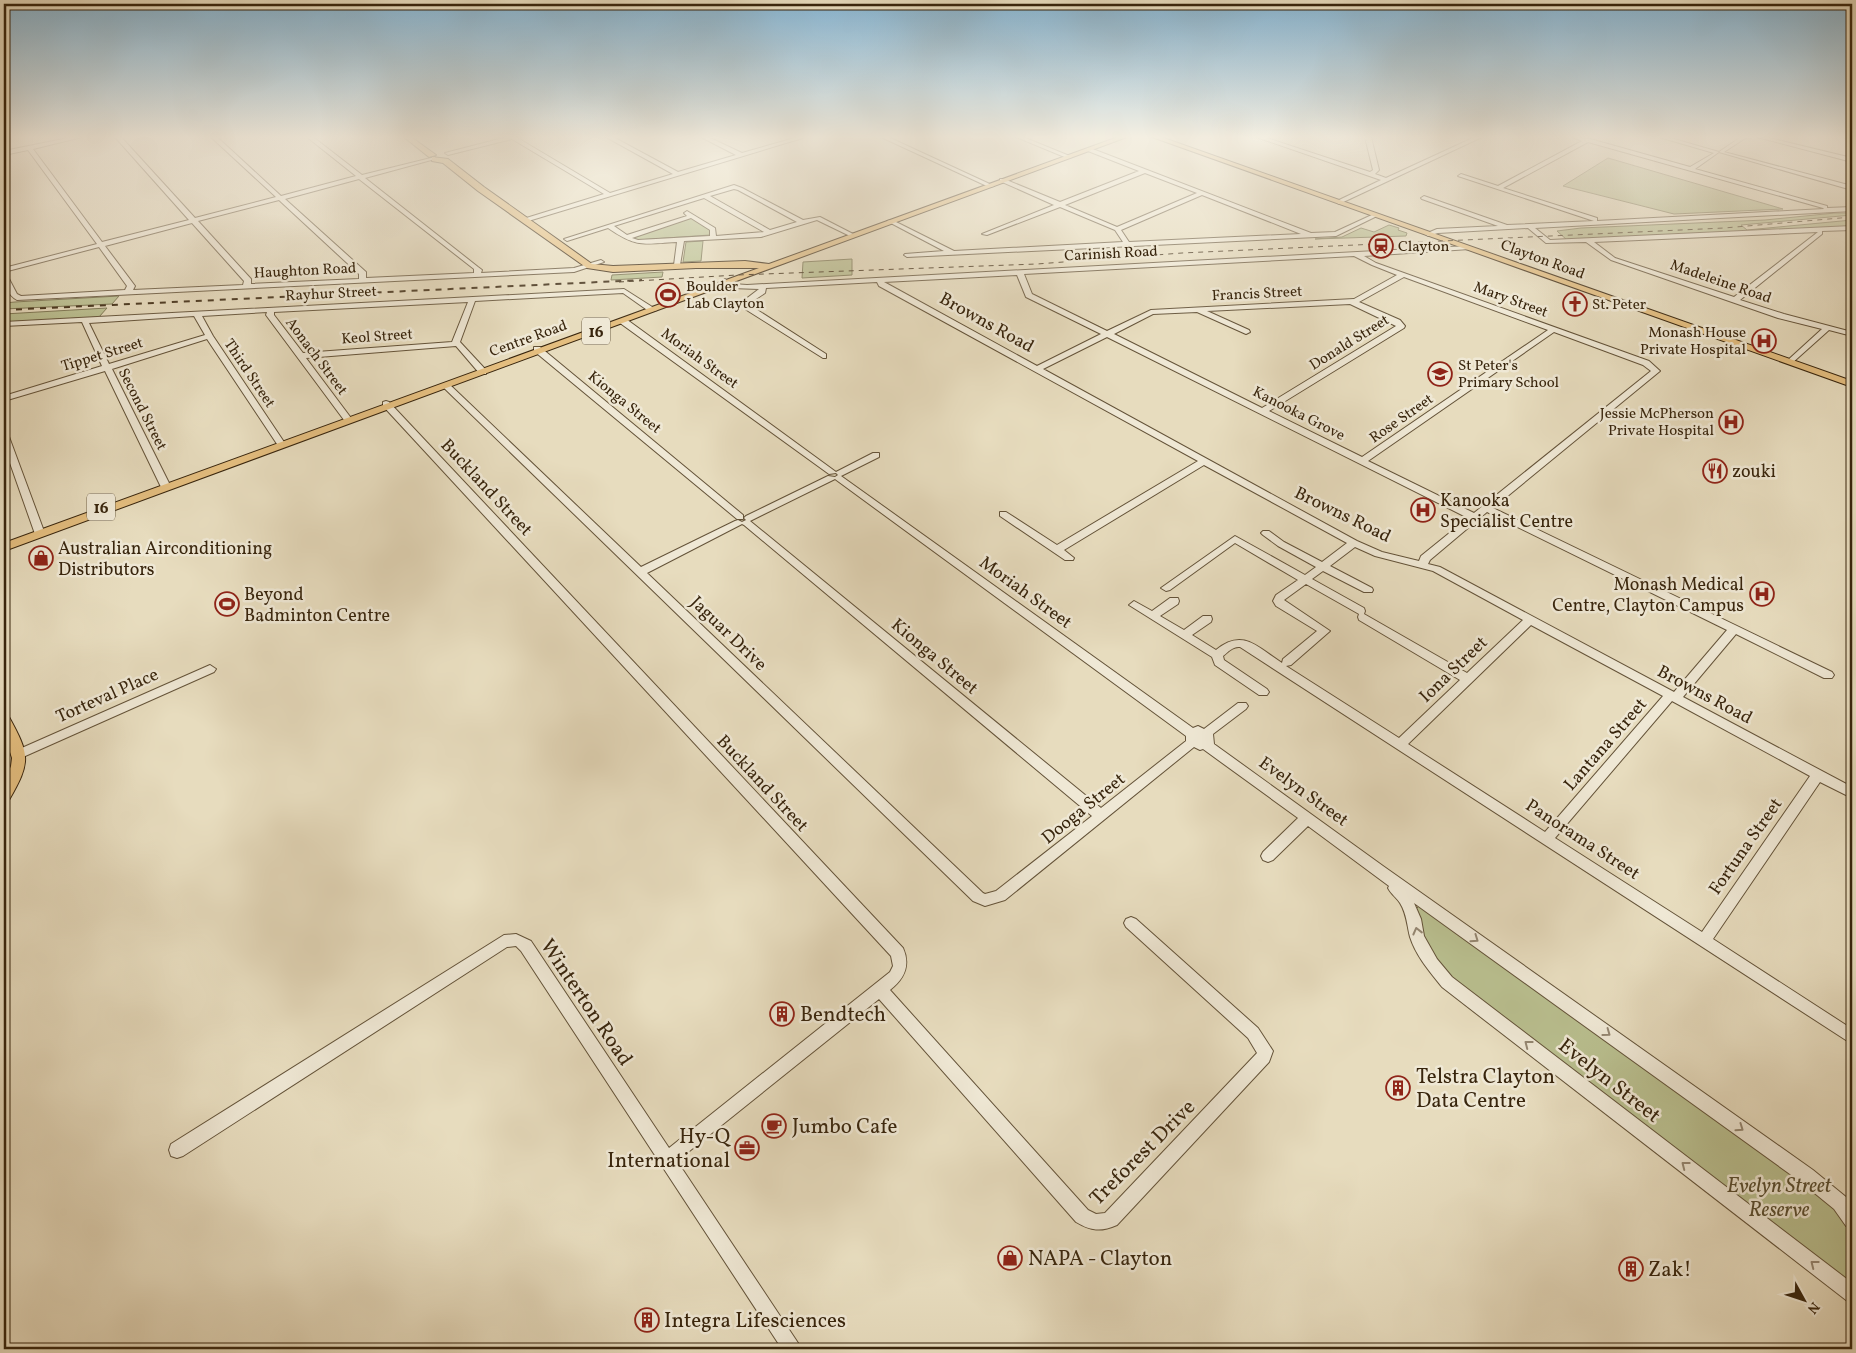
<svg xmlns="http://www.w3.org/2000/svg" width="1856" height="1353" viewBox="0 0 1856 1353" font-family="Vollkorn,serif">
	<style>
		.green { fill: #b9bf8f; stroke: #78724e }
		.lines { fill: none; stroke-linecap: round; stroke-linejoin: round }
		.minor-casing { stroke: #645339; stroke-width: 2 }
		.major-casing { stroke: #38250d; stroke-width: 2 }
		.minor { fill: #efe8d5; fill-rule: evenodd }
		.major { fill: #e4be7f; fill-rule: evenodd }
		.rail-far1 { stroke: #38250d; stroke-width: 1; stroke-dasharray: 5 5; stroke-linecap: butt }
		.rail { stroke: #38250d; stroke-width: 2; stroke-dasharray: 6 6; stroke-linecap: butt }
		.oneway { stroke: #948671 }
		.labels { text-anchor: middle; stroke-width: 5; stroke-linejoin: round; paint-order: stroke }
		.far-poi-label { font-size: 15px; fill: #38250d; stroke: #efe8d5; text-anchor: start }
		.far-street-label { font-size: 15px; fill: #38250d; stroke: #efe8d5 }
		.shield { fill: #efe8d5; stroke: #6f6049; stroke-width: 1 }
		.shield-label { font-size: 16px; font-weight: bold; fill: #38250d }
		.street-label { font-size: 18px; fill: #38250d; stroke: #efe8d5 }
		.poi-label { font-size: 18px; fill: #38250d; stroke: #efe8d5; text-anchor: start }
		.near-street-label { font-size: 21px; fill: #38250d; stroke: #efe8d5 }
		.near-poi-label { font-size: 21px; fill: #38250d; stroke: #efe8d5; text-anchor: start }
		.near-park-label { font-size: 21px; font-style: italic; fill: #584c2e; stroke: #efe8d5 }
	</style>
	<rect width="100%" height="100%" fill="#e7dcbe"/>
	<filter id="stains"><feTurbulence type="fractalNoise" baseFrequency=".004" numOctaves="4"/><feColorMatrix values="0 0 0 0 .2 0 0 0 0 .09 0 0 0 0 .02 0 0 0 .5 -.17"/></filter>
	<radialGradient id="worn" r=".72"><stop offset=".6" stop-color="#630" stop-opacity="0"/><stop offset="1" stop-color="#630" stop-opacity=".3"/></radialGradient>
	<path class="green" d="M1608 158 1783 209 1674 214 1563 186Z
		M1835 213H1852V215L1741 225 1747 230 1852 220V226L1567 240 1557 231 1581 228 1765 220Z
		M691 218 710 229 712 232 710 235 637 240 630 237Z
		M1389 225 1399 228 1398 230 1407 233 1406 236 1315 239 1342 237 1361 228 1374 232Z
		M703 241 701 261 683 262 686 242Z
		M852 259V275L802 278 803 262Z
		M663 272 662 277 611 280 612 275Z
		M119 296 112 304 4 309V303L15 302Z
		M107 308 99 317 4 322V314Z
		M1421 904 1830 1201 1852 1229V1289L1453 985 1424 941 1415 910Z"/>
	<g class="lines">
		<g class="minor-casing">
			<path id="minor" d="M73 137H82L33 149 102 242 189 220 115 137H121L195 218 276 197 211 137H217L281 196 356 176 307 137H313L362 175 435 157V159L365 178 478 267 482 270 481 273 574 268 601 260 604 262 574 272 17 300C8 295 4 285 4 275H7L17 294 21 296 125 290 127 286 99 247 4 272V268L97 244 28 150 4 155V151ZM359 179 474 269V273L366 278V272L285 199ZM279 200 359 274V279L251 284V279L198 221ZM192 223 244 281 243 285 133 290 135 286 105 246Z
				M507 137H516L610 193 673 174 606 137H613L678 172 736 155 701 137H708L742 153 798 137H806L525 222 522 220 523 219 604 194 512 139 448 155 445 153Z
				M881 137H888L994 186 989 187Z
				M1016 137H1023L1072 157 1067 158Z
				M1256 137H1264L1370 172 1373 170 1365 137H1371L1379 170 1375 174 1386 178 1475 137H1482L1339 204 1336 202 1337 201 1381 180Z
				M1572 137 1590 139 1690 167 1714 153 1659 137H1667L1719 152 1741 137H1747L1724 152 1852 186V190L1719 152 1695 169 1827 206V208L1852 207V211L1535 228 1550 240 1852 226V230L1822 231V234L1740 300 1784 314 1852 332V336L1829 330 1791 364H1788V360L1822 329 1778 318 1611 260 1586 242 1546 243 1528 228 1438 233 1428 236 1425 234 1437 229 1498 226 1422 199 1421 198 1424 196 1507 225 1594 221 1458 176 1461 174 1498 186 1582 141ZM1588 142 1823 208 1824 209 1597 221V218L1503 188ZM1818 232 1734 297 1615 258 1594 242Z
				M1757 137H1765L1852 158V162Z
				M1844 137H1852V140L1845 138Z
				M1090 148 1311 233 1335 232 1374 214 1379 215 1336 236 907 257 904 255 905 254 944 251 887 221 892 220 954 251 1123 242 1115 230 1060 207 987 235 982 234 1054 205 1000 181V179H1004L1060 202 1139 171 1088 151ZM1145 173 1197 193 1117 227 1065 205ZM1202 195 1301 234 1129 242 1121 230Z
				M734 185 742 188 803 220 820 217 855 235 850 236 817 220 761 237 684 241 680 265 677 267 674 265 677 242C643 244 637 248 608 228L567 241 564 239ZM734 189 738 190 797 222 770 230 710 196ZM704 198 764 232 716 236 715 228 687 211 684 213 687 216 627 235 614 226ZM691 218 710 230V236L638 240 632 238Z
				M1468 246 1470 247V249L1364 256 1376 263 1649 361 1660 371 1493 508 1832 672 1834 675 1832 678H1824L1736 634 1683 697 1852 787V798L1820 782 1713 939 1852 1029V1044L1240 647C1233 646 1228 652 1223 656L1224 660 1267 689 1269 692 1267 695H1259L1215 665 1212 657 1129 605 1134 601 1152 611 1170 598H1178L1179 601 1178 604 1160 616 1184 630 1203 616H1211L1212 619 1211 622 1192 635 1216 650C1243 628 1257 647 1282 663L1283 659 1317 631 1276 606 1273 601 1276 595 1298 580 1235 543 1170 590 1166 591 1161 588 1235 536 1305 575 1316 567 1278 546 1263 535 1261 533 1263 531H1269L1284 542 1322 562 1347 543 1204 465 1064 550 1074 558 1073 560H1065L1000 516V512H1006L1057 545 1198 461 879 286 877 282 766 288 765 293 750 303 751 306 826 354V358H823L745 309 742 302 759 289 731 288 721 281 725 279 733 284 747 285ZM1354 256 1372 265 1397 275 1354 299 1151 310 1107 331 1032 294 1024 274ZM1017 275 1026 297 1101 334 1037 366 884 282ZM1404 277 1548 330 1362 457 1269 411 1404 328 1405 326 1400 320 1359 302ZM1350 304 1396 326 1262 408 1114 334 1153 314 1197 312 1246 334 1250 332 1249 330 1207 311ZM1554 332 1643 365 1651 371 1474 513 1368 461ZM1107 337 1468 518 1421 556 1419 561 1382 552 1357 541 1043 369ZM1487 512 1727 630 1674 692 1440 567 1428 564 1430 560ZM1355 547 1375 556 1433 571 1523 620 1467 673 1364 614 1365 611 1364 608 1312 579 1323 571 1364 592H1372L1373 590 1372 588 1330 566ZM1306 584 1359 614 1358 617 1359 620 1460 680 1399 738 1286 666 1291 665 1330 631 1284 600ZM1531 625 1663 696 1545 832 1408 744ZM1672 701 1810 776 1702 932 1555 838Z
				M624 289 657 310 650 312 623 293 475 301 460 342 486 370V374H480L456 346 306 358 351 418 347 421 344 420 266 315 267 312 202 316 213 336 286 445 282 448 279 447 207 339 112 369 171 487 166 490 161 487 105 371 4 401V396L102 366 82 322 4 326V322ZM468 302 452 342 303 353 274 315V312ZM194 316 205 335 109 364 89 323Z
				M620 319H626L836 472 873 453H879V457L841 476 1193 728 1198 726 1204 729 1238 703H1246L1248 706 1246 709 1213 734 1214 744 1383 866 1813 1170 1846 1197 1852 1206V1228L1846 1226 1834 1209 1801 1182 1414 903 1421 919 1424 936 1437 959 1452 977 1852 1283V1303L1846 1300 1442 987C1430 972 1416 956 1410 937 1407 926 1407 914 1400 903 1397 898 1391 894 1388 888L1389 886 1308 826 1273 860 1268 862 1263 860 1261 856 1263 852 1298 818 1203 749 1200 750 1194 747 1005 900 985 906 973 901 441 385 448 383 641 567 735 521 738 520 742 522 746 520 744 518 746 516 828 476 835 477 838 475 836 473 829 474 620 323ZM835 479 1186 736V741L1101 808 750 521ZM742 524 744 525 1092 816 996 891 985 894 983 893 647 573Z
				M534 347H540L743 515V519H737L534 351Z
				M386 401 389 402 903 948C911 966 904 979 890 990L1088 1210 1096 1214 1105 1213 1257 1053 1248 1038 1126 927 1124 923 1126 919 1131 917 1136 919 1258 1028 1273 1051 1269 1062 1117 1225C1101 1232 1091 1231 1076 1222L879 999 677 1161 798 1343 801 1349H782L521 951 516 946 507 947 183 1156 177 1158 171 1156 169 1150 171 1144 504 935 516 934 531 941 669 1148 890 972 893 966 891 956 383 406V402Z
				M4 431 8 434 45 534 43 536H37L35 534 4 446Z
				M210 665 216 669 214 672 23 757H15L13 754 15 751Z"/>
		</g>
		<g class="major-casing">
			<path id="major" d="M404 137H411L436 155 429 157Z
				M1118 137H1127L4 551V543L759 268H696L613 272 587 268 478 191 443 163 432 161V157L448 159 484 187 592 264 613 266 745 261 769 264Z
				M1152 137H1161L1852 381V387Z
				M4 716 9 717C30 755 31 762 9 800L4 802V783L11 766 12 758 4 734Z"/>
		</g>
		<use href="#minor" class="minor"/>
		<use href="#major" class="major"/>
		<path class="rail-far1" d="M619 282 737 275 1037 264 1182 253 1724 228 1852 217"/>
		<path class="rail" d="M4 310 642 280"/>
	</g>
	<defs><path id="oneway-chevron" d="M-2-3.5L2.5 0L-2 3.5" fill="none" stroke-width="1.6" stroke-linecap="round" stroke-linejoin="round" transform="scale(1.25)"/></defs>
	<g class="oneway">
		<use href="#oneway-chevron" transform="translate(1417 931) rotate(-104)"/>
		<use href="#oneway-chevron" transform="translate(1475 939) rotate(35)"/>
		<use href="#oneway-chevron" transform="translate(1607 1033) rotate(36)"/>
		<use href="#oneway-chevron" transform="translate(1528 1044) rotate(-142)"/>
		<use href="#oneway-chevron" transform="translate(1740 1128) rotate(35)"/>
		<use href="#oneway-chevron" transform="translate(1685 1165) rotate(-142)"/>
		<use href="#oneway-chevron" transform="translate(1814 1264) rotate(-142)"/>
	</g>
	<linearGradient id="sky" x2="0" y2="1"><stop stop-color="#87b6d4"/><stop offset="0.42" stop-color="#f4efe2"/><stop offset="1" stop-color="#f4efe2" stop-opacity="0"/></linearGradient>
	<rect width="1856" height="326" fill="url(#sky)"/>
	<defs>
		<g id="station-ring" transform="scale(1.25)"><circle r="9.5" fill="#efe8d5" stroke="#8f2418" stroke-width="1.5"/><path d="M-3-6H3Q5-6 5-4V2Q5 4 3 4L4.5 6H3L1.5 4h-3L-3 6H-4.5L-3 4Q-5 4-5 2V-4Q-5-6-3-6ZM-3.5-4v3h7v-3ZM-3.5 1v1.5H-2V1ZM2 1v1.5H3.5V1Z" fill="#8f2418"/></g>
		<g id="stadium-ring" transform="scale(1.25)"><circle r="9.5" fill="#efe8d5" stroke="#8f2418" stroke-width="1.5"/><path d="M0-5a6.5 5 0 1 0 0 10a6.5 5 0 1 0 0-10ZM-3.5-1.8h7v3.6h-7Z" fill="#8f2418"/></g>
		<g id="church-ring" transform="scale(1.25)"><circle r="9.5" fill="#efe8d5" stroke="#8f2418" stroke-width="1.5"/><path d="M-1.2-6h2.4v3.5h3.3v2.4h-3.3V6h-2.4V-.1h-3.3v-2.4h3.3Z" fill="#8f2418"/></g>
		<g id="hospital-ring" transform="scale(1.25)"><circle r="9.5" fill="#efe8d5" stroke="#8f2418" stroke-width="1.5"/><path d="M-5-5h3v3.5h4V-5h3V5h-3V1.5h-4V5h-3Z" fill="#8f2418"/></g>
		<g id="school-ring" transform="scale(1.25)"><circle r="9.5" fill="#efe8d5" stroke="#8f2418" stroke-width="1.5"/><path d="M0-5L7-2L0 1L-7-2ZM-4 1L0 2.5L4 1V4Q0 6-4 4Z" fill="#8f2418"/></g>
		<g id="restaurant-ring" transform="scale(1.25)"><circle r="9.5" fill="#efe8d5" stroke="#8f2418" stroke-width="1.5"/><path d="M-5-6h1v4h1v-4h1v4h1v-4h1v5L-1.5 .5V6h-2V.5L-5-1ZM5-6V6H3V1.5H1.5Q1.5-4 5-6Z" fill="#8f2418"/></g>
		<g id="shop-ring" transform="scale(1.25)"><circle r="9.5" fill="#efe8d5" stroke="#8f2418" stroke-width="1.5"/><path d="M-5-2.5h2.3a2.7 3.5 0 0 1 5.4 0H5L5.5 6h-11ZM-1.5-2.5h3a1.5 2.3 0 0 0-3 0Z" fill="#8f2418"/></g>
		<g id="building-ring" transform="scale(1.25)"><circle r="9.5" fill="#efe8d5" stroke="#8f2418" stroke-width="1.5"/><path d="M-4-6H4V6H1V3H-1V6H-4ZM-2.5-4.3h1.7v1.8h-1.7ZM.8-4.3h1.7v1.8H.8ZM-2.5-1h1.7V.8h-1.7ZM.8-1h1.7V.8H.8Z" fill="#8f2418"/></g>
		<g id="cafe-ring" transform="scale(1.25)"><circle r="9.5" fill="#efe8d5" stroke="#8f2418" stroke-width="1.5"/><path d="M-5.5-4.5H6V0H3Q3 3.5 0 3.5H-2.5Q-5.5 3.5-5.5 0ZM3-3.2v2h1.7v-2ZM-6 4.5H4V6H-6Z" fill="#8f2418"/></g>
		<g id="office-ring" transform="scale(1.25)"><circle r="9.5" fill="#efe8d5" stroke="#8f2418" stroke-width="1.5"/><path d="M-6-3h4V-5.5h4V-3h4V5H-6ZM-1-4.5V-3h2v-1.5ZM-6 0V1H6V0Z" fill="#8f2418"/></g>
	</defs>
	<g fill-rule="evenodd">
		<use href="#station-ring" x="1381" y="246"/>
		<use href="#stadium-ring" x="668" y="295"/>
		<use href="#church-ring" x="1575" y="304"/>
		<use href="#hospital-ring" x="1764" y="341"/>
		<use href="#school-ring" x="1440" y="374"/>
		<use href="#hospital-ring" x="1731" y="422"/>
		<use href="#restaurant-ring" x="1715" y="471"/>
		<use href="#hospital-ring" x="1423" y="510"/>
		<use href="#shop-ring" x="41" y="558"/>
		<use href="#hospital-ring" x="1762" y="594"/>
		<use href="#stadium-ring" x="227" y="604"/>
		<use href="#building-ring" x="782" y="1014"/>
		<use href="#building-ring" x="1398" y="1088"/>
		<use href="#cafe-ring" x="774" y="1126"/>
		<use href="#office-ring" x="747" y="1148"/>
		<use href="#shop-ring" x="1010" y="1258"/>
		<use href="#building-ring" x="1631" y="1269"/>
		<use href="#building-ring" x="647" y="1320"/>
	</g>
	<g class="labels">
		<g class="far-poi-label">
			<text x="1398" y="251">Clayton</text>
			<text x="686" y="291">Boulder<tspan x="686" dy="17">Lab Clayton</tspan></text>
			<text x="1592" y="309">St. Peter</text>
			<text x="1746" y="337" text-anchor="end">Monash House<tspan x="1746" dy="17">Private Hospital</tspan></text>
			<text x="1458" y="370">St Peter's<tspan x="1458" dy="17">Primary School</tspan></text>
			<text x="1714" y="418" text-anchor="end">Jessie McPherson<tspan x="1714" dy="17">Private Hospital</tspan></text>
		</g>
		<g class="far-street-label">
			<text transform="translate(1111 253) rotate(-3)" y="5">Carinish Road</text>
			<text transform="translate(1543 259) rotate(20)" y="5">Clayton Road</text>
			<text transform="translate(305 270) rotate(-3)" y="5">Haughton Road</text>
			<text transform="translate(1721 281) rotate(19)" y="5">Madeleine Road</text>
			<text transform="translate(331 293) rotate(-3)" y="5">Rayhur Street</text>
			<text transform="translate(1257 293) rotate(-3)" y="5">Francis Street</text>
			<text transform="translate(1511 299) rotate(20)" y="5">Mary Street</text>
			<text transform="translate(377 336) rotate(-4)" y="5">Keol Street</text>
			<text transform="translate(528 338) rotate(-20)" y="5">Centre Road</text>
			<text transform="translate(1349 342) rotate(-32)" y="5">Donald Street</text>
			<text transform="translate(102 354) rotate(-17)" y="5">Tippet Street</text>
			<text transform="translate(317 356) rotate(53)" y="5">Aonach Street</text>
			<text transform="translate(700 358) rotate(36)" y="5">Moriah Street</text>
			<text transform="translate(250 373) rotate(56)" y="5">Third Street</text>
			<text transform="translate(625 402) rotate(39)" y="5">Kionga Street</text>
			<text transform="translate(143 409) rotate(63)" y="5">Second Street</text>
			<text transform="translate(1299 413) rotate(27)" y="5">Kanooka Grove</text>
			<text transform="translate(1401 418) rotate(-35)" y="5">Rose Street</text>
		</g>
		<g class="shield">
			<rect x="582" y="317.5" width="28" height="27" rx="4"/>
			<rect x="87" y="493.5" width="28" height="27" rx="4"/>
		</g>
		<g class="shield-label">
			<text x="596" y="337">16</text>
			<text x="101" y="513">16</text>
		</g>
		<g class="street-label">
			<text transform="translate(987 322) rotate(29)" y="6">Browns Road</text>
			<text transform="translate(487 487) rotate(47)" y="6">Buckland Street</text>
			<text transform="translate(1343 514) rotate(26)" y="6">Browns Road</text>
			<text transform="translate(1026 592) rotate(36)" y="6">Moriah Street</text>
			<text transform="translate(729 633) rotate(44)" y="6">Jaguar Drive</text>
			<text transform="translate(935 656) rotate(40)" y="6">Kionga Street</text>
			<text transform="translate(1453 669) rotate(-44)" y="6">Iona Street</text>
			<text transform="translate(1705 694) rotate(28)" y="6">Browns Road</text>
			<text transform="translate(107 695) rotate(-24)" y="6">Torteval Place</text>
			<text transform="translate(1605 744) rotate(-49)" y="6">Lantana Street</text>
			<text transform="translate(763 783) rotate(47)" y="6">Buckland Street</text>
			<text transform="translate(1304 791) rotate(36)" y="6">Evelyn Street</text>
			<text transform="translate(1083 808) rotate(-39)" y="6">Dooga Street</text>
			<text transform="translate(1583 839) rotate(33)" y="6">Panorama Street</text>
			<text transform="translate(1745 846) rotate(-55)" y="6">Fortuna Street</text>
		</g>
		<g class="poi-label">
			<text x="1732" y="477">zouki</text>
			<text x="1440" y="506">Kanooka<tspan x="1440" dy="21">Specialist Centre</tspan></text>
			<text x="58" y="554">Australian Airconditioning<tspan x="58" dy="21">Distributors</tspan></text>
			<text x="1744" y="590" text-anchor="end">Monash Medical<tspan x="1744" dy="21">Centre, Clayton Campus</tspan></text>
			<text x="244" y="600">Beyond<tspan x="244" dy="21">Badminton Centre</tspan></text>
		</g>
		<g class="near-street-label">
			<text transform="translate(587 1002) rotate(56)" y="7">Winterton Road</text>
			<text transform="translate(1610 1080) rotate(38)" y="7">Evelyn Street</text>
			<text transform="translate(1142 1152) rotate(-45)" y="7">Treforest Drive</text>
		</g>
		<g class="near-poi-label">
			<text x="800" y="1021">Bendtech</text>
			<text x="1416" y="1083">Telstra Clayton<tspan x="1416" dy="24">Data Centre</tspan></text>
			<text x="792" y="1133">Jumbo Cafe</text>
			<text x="730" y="1143" text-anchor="end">Hy-Q<tspan x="730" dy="24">International</tspan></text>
			<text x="1028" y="1265">NAPA - Clayton</text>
			<text x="1648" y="1276">Zak!</text>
			<text x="664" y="1327">Integra Lifesciences</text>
		</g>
		<g class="near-park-label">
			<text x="1779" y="1192">Evelyn Street<tspan x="1779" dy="24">Reserve</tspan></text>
		</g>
	</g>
	<rect width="1856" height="1353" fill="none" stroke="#e7dcbe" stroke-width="20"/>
	<rect x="5" y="5" width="1846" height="1343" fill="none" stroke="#38250d" stroke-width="2.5"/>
	<rect x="10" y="10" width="1836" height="1333" fill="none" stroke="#38250d"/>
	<g transform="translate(1804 1300) rotate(130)" stroke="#efe8d5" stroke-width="4" paint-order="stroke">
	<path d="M0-4L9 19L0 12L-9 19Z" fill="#38250d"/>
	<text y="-8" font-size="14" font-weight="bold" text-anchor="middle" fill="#38250d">N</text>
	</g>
	<rect width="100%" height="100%" filter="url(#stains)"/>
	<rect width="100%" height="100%" fill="url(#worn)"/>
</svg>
